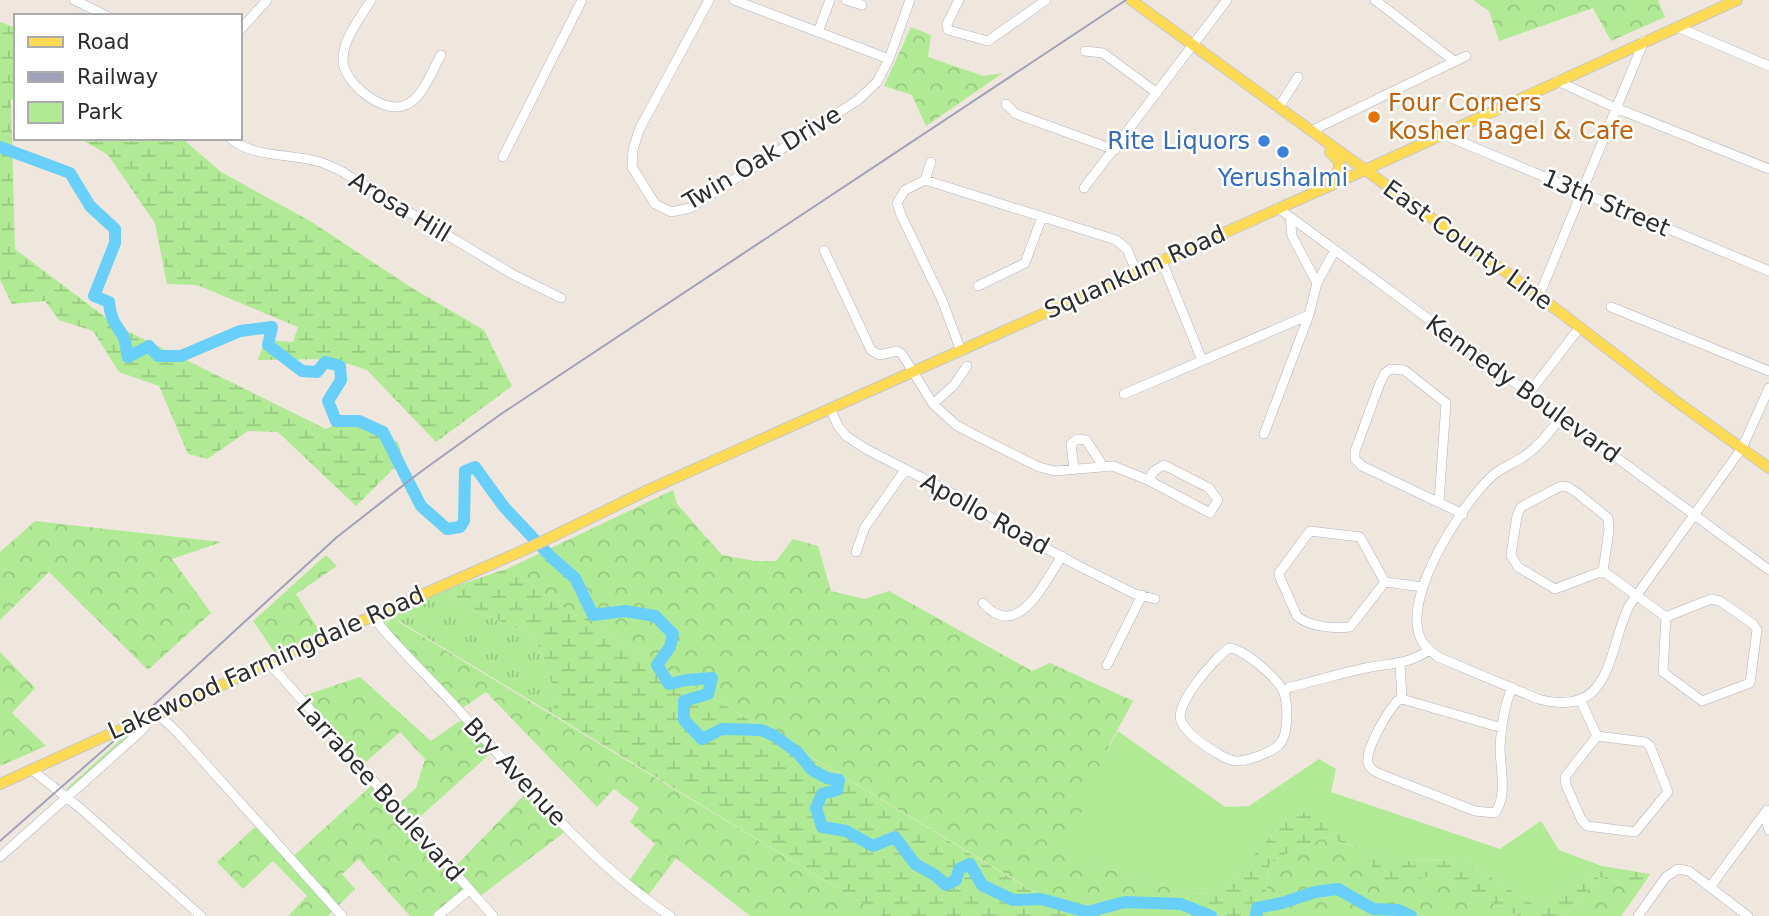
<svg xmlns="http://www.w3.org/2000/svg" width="1769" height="916" viewBox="0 0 1769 916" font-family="'DejaVu Sans',sans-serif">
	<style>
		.grass { fill: url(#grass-tufts) }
		.forest { fill: url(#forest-crowns) }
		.wetland { fill: url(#wetland-marsh) }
		.park { fill: #b0ea95 }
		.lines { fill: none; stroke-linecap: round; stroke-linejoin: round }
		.river { stroke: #68cff9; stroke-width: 12 }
		.minor-casing { stroke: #b1b3c1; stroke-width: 10 }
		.major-casing { stroke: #c8c8c8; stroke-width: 12 }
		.minor { stroke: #fff; stroke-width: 9 }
		.major { stroke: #fdda54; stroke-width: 10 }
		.rail { stroke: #9fa2b8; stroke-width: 2 }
		.food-dot { fill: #e8710a; stroke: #fff; stroke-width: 2.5 }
		.shop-dot { fill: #3f7fe0; stroke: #fff; stroke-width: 2.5 }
		.labels { text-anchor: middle; stroke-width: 5; stroke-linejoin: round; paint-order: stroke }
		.food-label { font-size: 24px; fill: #c56008; stroke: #fff; text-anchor: start }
		.shop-label { font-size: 24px; fill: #366cbe; stroke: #fff; text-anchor: end }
		.street-label { font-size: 24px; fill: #2c2c2c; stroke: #fff }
	</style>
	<defs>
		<pattern id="grass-tufts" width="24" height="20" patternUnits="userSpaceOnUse" patternTransform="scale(1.75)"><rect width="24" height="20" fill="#b0ea95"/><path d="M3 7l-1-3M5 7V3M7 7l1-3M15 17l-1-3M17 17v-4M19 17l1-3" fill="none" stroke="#98c981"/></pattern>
		<pattern id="forest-crowns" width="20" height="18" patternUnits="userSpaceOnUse" patternTransform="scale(1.75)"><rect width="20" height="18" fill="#b0ea95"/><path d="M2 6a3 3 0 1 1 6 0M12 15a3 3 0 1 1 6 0" fill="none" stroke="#98c981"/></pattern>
		<pattern id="wetland-marsh" width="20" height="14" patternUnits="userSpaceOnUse" patternTransform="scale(1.75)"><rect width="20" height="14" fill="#b0ea95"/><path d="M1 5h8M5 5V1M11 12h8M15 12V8" fill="none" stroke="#98c981"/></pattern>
	</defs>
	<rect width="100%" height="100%" fill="#efe7dd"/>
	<path class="grass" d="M450 588 451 601 534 635 558 700 551 713 399 621 396 615 391 617 384 625 382 622 385 616Z
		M135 730 136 732 71 789H66L128 733Z"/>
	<path class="forest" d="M1473 0H1658L1665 17 1611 41 1593 8 1499 41 1489 11Z
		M911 27 931 35 928 57 983 76 1003 73 926 126 912 95 884 86Z
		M673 490 677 504 722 555 755 561H776L793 539 818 546 831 591 864 599 889 591 1032 671 1050 663 1133 701 1104 755 1084 861 1187 893 1189 916H1113L1053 903 563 607 509 568Z
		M35 521 222 542 172 559 211 613 148 670 49 572 0 620V552Z
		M326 555 337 566 296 594 320 632 275 653 253 621Z
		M396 615 399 622 883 916H750L676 858 647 897 630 880 655 844 630 822 639 808 614 789 597 807 486 692 461 709 384 625Z
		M0 652 35 688 12 713 46 746 0 766Z
		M360 677 431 741 464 718 494 750 409 827 451 871 528 791 566 831 475 900 466 890 437 916H410L359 859 342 874 355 889 328 916H288L307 896 273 861 243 889 217 862 255 827 288 861 371 786 392 810 416 788 425 759 400 732 359 768 294 699Z
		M1326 837 1363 850 1383 885 1437 875 1518 916H1263L1270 861Z
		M1599 877 1641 888 1621 916H1564Z"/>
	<path class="wetland" d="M0 22 16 28V101L11 99 15 249 117 326 326 429 346 419 398 442 403 459 356 506 278 432 248 431 207 459 188 454 159 386 119 372 93 331 59 320 45 301 12 304 0 280Z
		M79 138H182L221 172 310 221 412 288 484 330 512 386 436 442 367 370 334 359 258 360 265 340 293 342 298 327 197 285 167 284 155 223 108 155Z
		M509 568 563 607 1052 903 1113 916H883L551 713 558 700 534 635 451 601 450 588Z
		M1316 809 1391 861 1463 860 1535 905 1602 866 1650 874 1641 888 1599 877 1564 916H1518L1437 875 1383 886 1363 850 1326 837 1270 861 1263 916H1189L1187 893 1217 894 1289 817Z"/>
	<path class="park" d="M1118 731 1225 807 1249 806 1319 759 1336 769 1331 792 1500 849 1541 821 1559 850 1602 866 1535 905 1463 860 1391 861 1315 810 1289 817 1217 894 1187 893 1084 861 1067 848 1104 755Z"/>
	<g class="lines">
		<path class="river" d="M0 147 70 173 90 206 115 229V243L94 296 109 302C110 316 114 323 122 334 126 339 126 350 128 357L149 346 158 356H181L240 331 272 327 268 345 302 371 317 372 325 362 340 366 341 380 328 401 336 421H359L383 432 421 506 447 529 460 527 464 521 465 471 475 467 504 507 552 558 575 578 593 615 625 611 655 616 673 634 670 647 657 665 669 684 687 680 712 678 708 694 684 701V720L702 739 722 729 761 730 775 736 798 753 812 770 827 778 839 780 837 790 822 794 816 808 822 827 846 831 873 846 895 837 915 864 935 875 946 885 956 880 959 869 970 864 982 885 1013 900 1041 899 1087 912 1125 902 1181 904 1211 916
			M1256 916 1257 908 1282 903 1315 892 1338 889 1373 909 1398 910 1411 916"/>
		<g class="minor-casing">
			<path id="minor" d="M74 0 107 16
				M371 0C361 17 344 37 343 58 341 81 381 113 403 106 422 101 432 70 441 55
				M709 0 639 130 633 150 632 167 655 204 671 212 690 208 858 100 877 82 889 59 910 0
				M734 0 889 59
				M846 0 862 5
				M959 0 947 24 948 30 988 41 1046 0
				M1375 0 1454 61
				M1677 27 1769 66
				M240 30 267 0
				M818 32 830 0
				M1085 51 1103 53 1157 93
				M1557 81 1616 108 1769 169
				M1006 104 1016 114 1115 150
				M1279 107 1298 77
				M1311 131 1466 56
				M1442 134 1769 271
				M230 138C254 159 292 153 320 162 327 164 334 168 341 171L512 274 561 298
				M503 157 582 0
				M931 162 925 180 905 190 897 203 901 215 942 300 961 351
				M925 180 1116 240 1127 249 1136 271
				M1084 188 1227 0
				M1278 208 1769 570
				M1290 217 1292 236 1317 283
				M824 250 871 350 879 355 897 351 902 354 933 404 956 425 973 434 1039 467 1055 471 1113 466 1148 480
				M1161 259 1202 360
				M978 286 1025 263 1042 217
				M1539 296 1644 41
				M1611 307 1769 371
				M1529 393 1580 327
				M1124 394 1309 315
				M933 404 954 385 967 366
				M831 410 838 426 846 436 866 449 965 500 1004 526 1079 566 1135 594 1155 599
				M1561 417C1549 433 1537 449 1520 459 1510 465 1501 468 1492 476 1462 504 1403 595 1420 637 1423 646 1431 651 1438 657L1538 699C1613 719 1607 651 1629 606L1742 448 1769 388
				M1264 434 1309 315 1317 283 1335 250
				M1164 465 1209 488 1218 500 1210 513 1148 480 1154 471Z
				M1074 469 1071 444 1077 439 1086 440 1103 466
				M1561 486 1568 487 1576 492 1608 518 1609 530 1603 571 1555 589 1518 567 1511 555 1517 516 1521 507Z
				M1439 502 1446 403 1404 370 1391 369 1385 373 1380 383 1355 451V459L1362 466 1463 514
				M1310 531 1360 537 1385 582 1350 627C1335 629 1309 627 1297 616L1280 578 1279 573Z
				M856 552 865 527 905 470
				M1603 571 1666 617
				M1385 582 1423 587
				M1711 599 1720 601 1753 624 1757 630 1750 683 1702 701 1663 672 1666 617Z
				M983 603C1018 642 1043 584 1062 556
				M372 616C400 651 433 681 463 715 527 786 590 862 670 916
				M1229 648C1243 648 1280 680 1284 693 1288 706 1289 735 1279 745 1273 751 1264 754 1256 757 1239 763 1232 763 1217 753 1205 746 1187 734 1181 721 1174 704 1215 658 1229 648Z
				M269 663 493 916
				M1400 664 1402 699
				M1107 665 1142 595
				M1284 691 1290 687C1316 681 1341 673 1366 668 1391 663 1407 665 1429 650
				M1580 699 1597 736
				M159 715 178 733 342 916
				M1502 728 1402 699 1397 701C1388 712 1365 748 1368 763 1370 769 1374 771 1380 774L1475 811 1495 813C1508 795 1500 768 1500 747 1501 726 1504 707 1512 687
				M1597 736 1645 742 1650 746 1668 792 1635 832 1587 826 1581 819 1566 785 1565 777Z
				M32 770 80 808 201 916
				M1767 812 1766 819 1769 830
				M0 857 140 732 151 719
				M1710 887 1767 810
				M438 916 469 890
				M1638 916 1666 877 1678 869 1689 871 1748 916"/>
		</g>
		<g class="major-casing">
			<path id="major" d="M1131 0 1539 296 1673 399 1769 468
				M1328 184 1340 168 1338 160 1330 152
				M0 784 112 733 159 715 289 653 533 546 648 490 1365 170 1737 0"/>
		</g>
		<use href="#minor" class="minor"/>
		<use href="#major" class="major"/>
		<path class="rail" d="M0 841 132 725 337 537 419 473 501 414 1126 0"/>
	</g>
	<circle class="food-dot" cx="1374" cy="117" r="7"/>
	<g class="shop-dot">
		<circle cx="1264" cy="141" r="7"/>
		<circle cx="1283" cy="152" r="7"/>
	</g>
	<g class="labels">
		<g class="food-label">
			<text x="1388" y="111">Four Corners<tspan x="1388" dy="28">Kosher Bagel &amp; Cafe</tspan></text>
		</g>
		<g class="shop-label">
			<text x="1250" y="149">Rite Liquors</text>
			<text x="1283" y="186" text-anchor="middle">Yerushalmi</text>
		</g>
		<g class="street-label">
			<text transform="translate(762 158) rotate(-31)" y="8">Twin Oak Drive</text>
			<text transform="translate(1606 203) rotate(23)" y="8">13th Street</text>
			<text transform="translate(400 207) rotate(31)" y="8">Arosa Hill</text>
			<text transform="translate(1468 245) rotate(36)" y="8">East County Line</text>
			<text transform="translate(1135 272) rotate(-24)" y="8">Squankum Road</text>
			<text transform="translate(1523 389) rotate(36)" y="8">Kennedy Boulevard</text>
			<text transform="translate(985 514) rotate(29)" y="8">Apollo Road</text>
			<text transform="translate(266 663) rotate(-24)" y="8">Lakewood Farmingdale Road</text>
			<text transform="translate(515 772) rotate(47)" y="8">Bry Avenue</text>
			<text transform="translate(380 790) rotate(48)" y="8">Larrabee Boulevard</text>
		</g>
	</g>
	<rect x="14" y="14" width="228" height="126" fill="#ffffff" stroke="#ababab" stroke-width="2"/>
	<rect x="28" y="37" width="35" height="10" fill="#fdda54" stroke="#ababab" stroke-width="2"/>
	<text x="77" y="49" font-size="21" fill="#2c2c2c">Road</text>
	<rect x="28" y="72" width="35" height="10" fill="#9fa2b8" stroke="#ababab" stroke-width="2"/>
	<text x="77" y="84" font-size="21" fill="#2c2c2c">Railway</text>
	<rect x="28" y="102" width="35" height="21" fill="#b0ea95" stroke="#ababab" stroke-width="2"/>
	<text x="77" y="119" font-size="21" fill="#2c2c2c">Park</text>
</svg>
